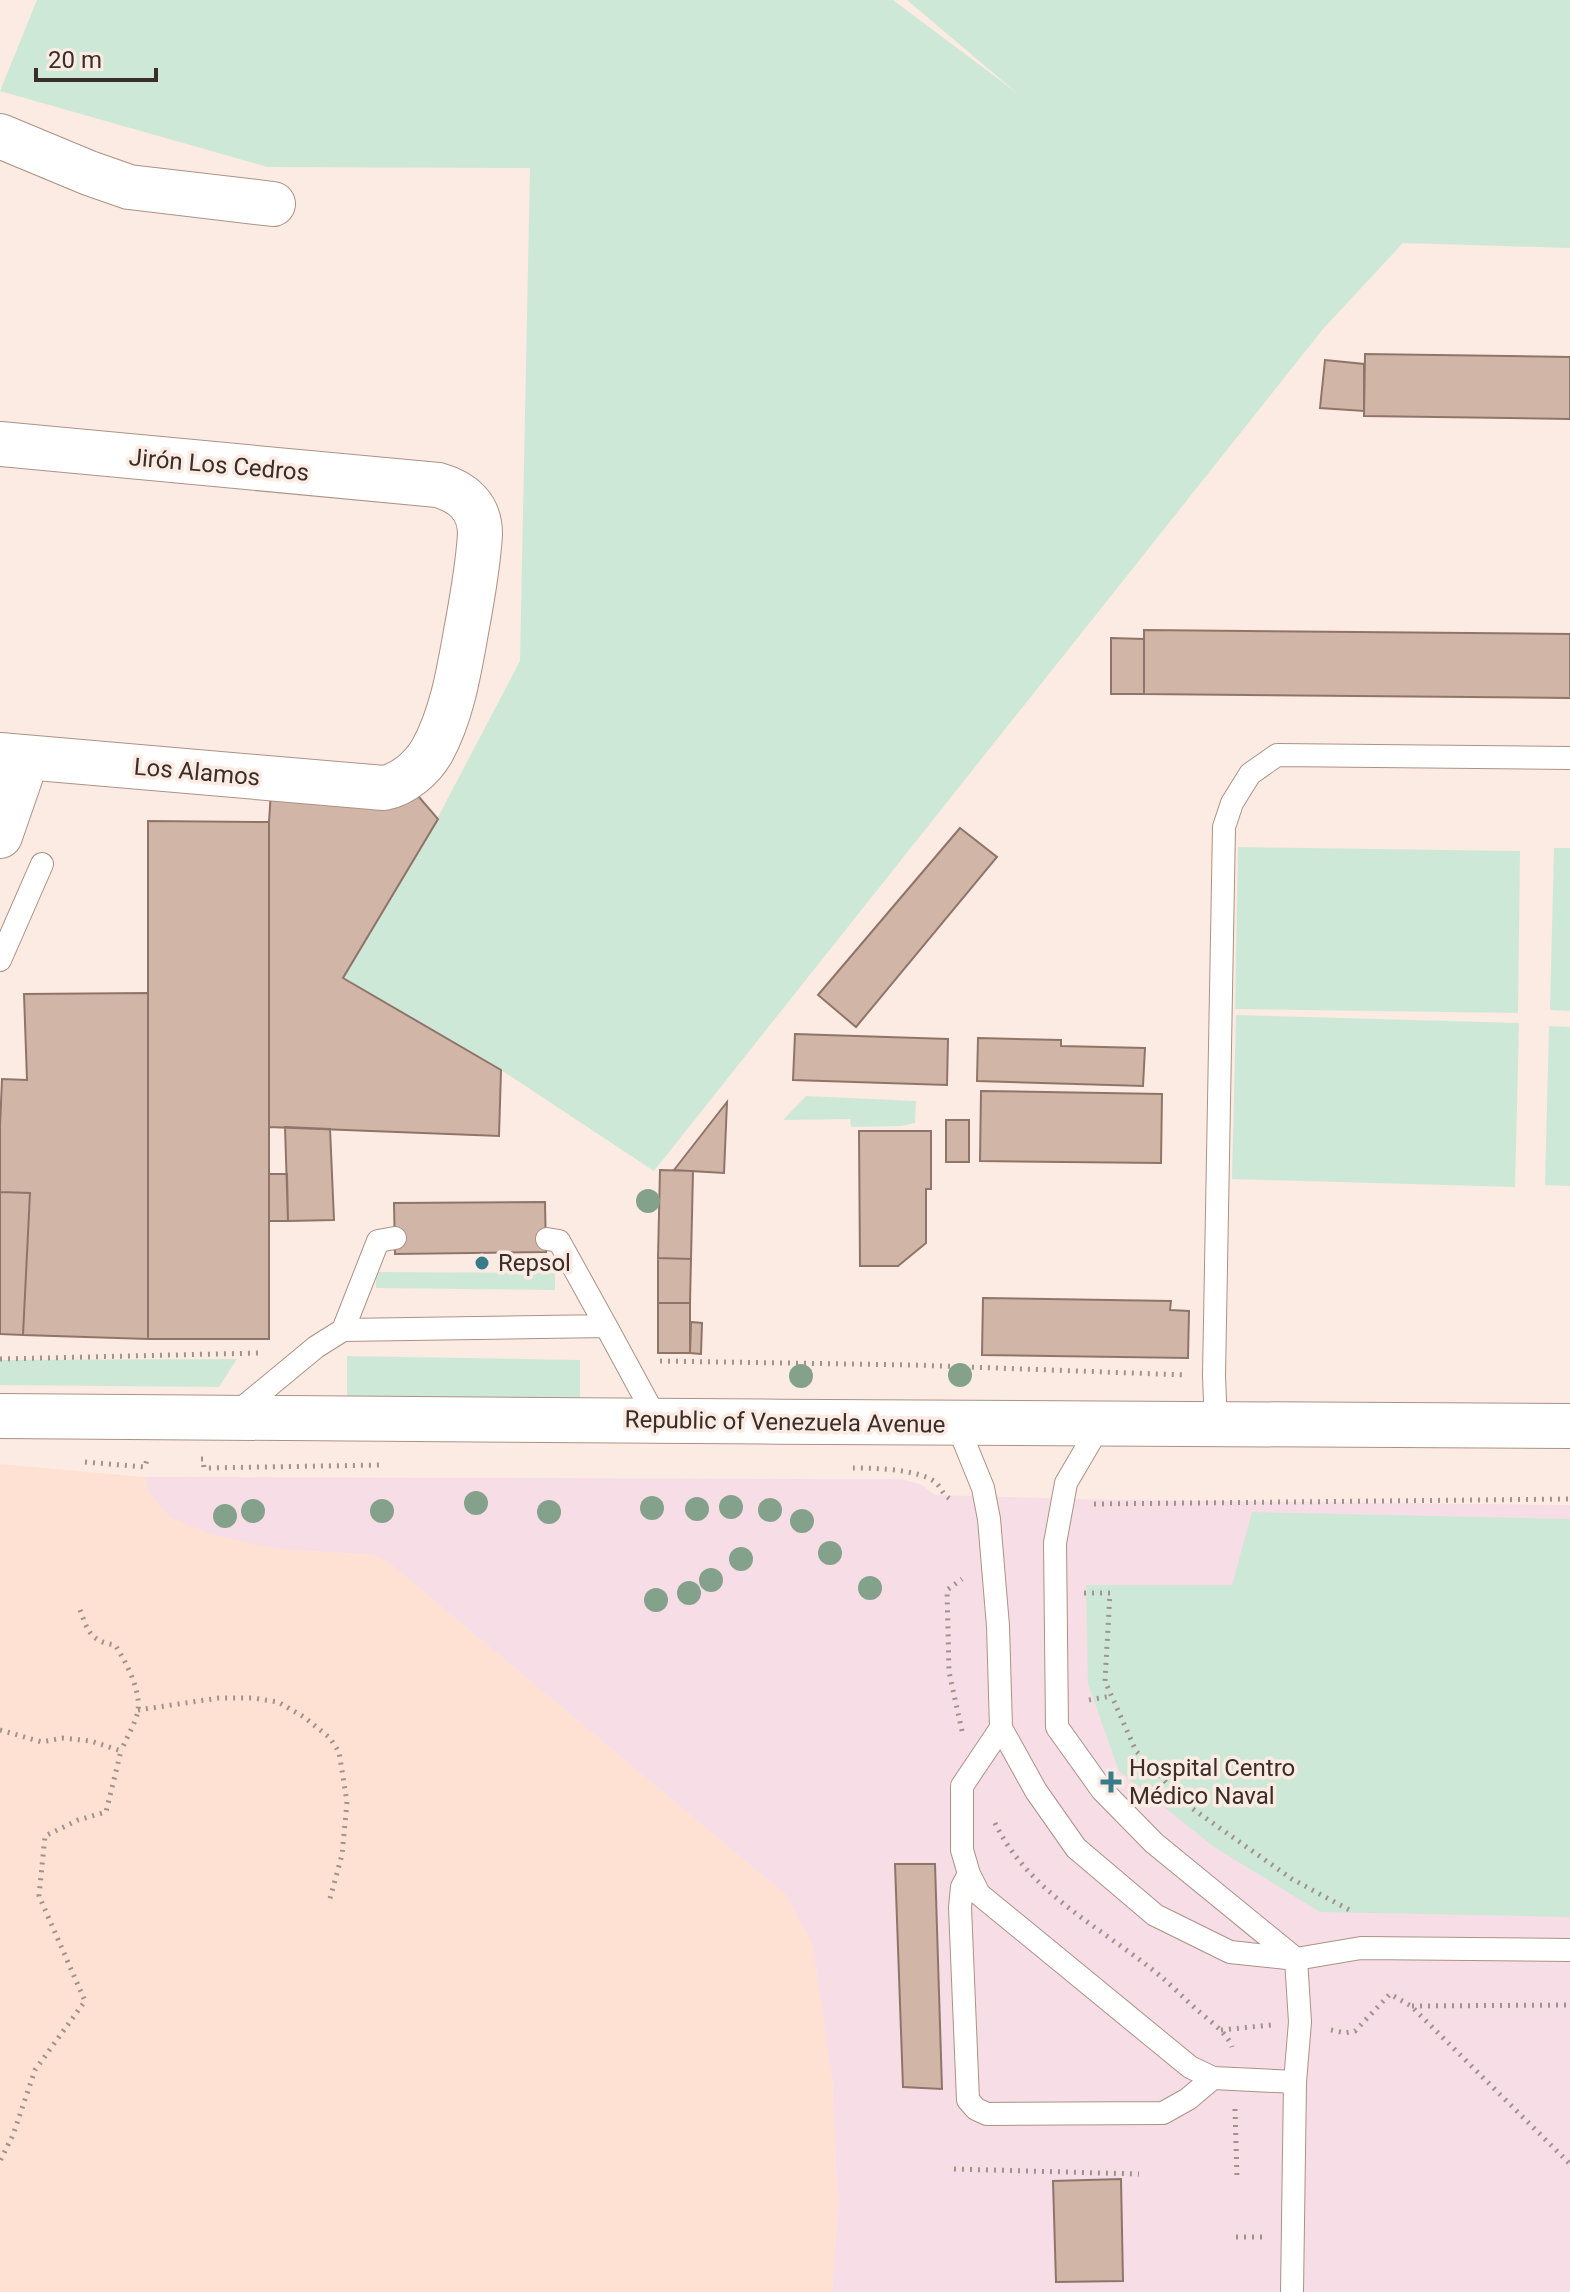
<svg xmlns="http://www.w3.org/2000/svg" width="1570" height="2292" viewBox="0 0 1570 2292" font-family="Roboto,sans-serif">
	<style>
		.built { fill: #fee1d3 }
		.medical { fill: #f6dde6 }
		.green { fill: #cee8d7 }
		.building { fill: #d1b6a8; stroke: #8f7569; stroke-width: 2 }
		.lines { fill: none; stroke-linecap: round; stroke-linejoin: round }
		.lane-casing { stroke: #ac9285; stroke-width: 24 }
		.street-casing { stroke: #ac9285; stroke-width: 46 }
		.primary-casing { stroke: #ac9285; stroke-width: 46 }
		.path { stroke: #a1938c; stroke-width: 5; stroke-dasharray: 2 6; stroke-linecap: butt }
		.lane { stroke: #fff; stroke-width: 22 }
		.street { stroke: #fff; stroke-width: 44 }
		.primary { stroke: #fff; stroke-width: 44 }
		.tree { fill: #84a28b }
		.poi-dot { fill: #387b8b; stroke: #fcebe2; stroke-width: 3 }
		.labels { text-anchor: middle; stroke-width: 7; stroke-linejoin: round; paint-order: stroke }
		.street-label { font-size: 24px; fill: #392e29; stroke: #fcebe2 }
		.poi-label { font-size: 24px; fill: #392e29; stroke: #fcebe2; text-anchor: start }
	</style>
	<rect width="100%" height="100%" fill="#fcebe2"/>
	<path class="built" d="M0 1464 145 1477 149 1492 279 1549 373 1555 388 1562 785 1894 812 1941 832 2079 838 2207 832 2292H0Z"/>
	<path class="medical" d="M145 1477 901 1479 922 1485 935 1495 1118 1500 1570 1505V2292H832L838 2207 832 2079 812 1942 785 1894 388 1562 373 1555 279 1549 210 1534 170 1517 149 1492Z"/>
	<path class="green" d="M37 0H893L1017 93 907 0H1570V248L1403 243 1323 329 654 1171 501 1070 343 978 437 819 520 661 530 168 267 167 0 91Z
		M1238 847 1520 851 1518 1013 1235 1009Z
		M1554 848H1570V1011L1550 1010Z
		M1236 1015 1519 1023 1515 1187 1232 1179Z
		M1549 1026 1570 1027V1186L1545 1185Z
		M806 1096 916 1101 915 1123 901 1126 851 1127 850 1119 783 1120Z
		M376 1272 555 1273V1290L376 1288Z
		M347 1356 580 1360V1407L347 1403Z
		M237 1359 219 1387 0 1385V1360Z
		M1252 1512 1570 1519V1917L1320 1912 1214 1847 1119 1771 1088 1684 1086 1585H1232Z"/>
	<path class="building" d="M1365 354 1570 357V419L1364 416Z
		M1325 360 1364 364V411L1320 408Z
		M1144 630 1570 634V698L1144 694Z
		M1111 638 1144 639V694H1111Z
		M271 791 419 797 438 819 343 978 501 1070 499 1136 269 1127V822Z
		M148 821 269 822V1339H148Z
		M960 828 997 857 856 1027 818 995Z
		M148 993V1339L23 1335 30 1193 0 1192V1126L2 1079 27 1080 24 994Z
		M795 1034 948 1039 947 1085 793 1080Z
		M978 1038 1061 1040V1046L1145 1048 1143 1086 977 1081Z
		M981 1091 1162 1094 1161 1163 980 1161Z
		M727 1102 724 1173 674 1170Z
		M946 1120H969V1162H946Z
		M285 1127 330 1129 334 1220 288 1221Z
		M859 1131H931V1189H926V1243L898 1266H860Z
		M660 1170 693 1171 691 1259 658 1258Z
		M269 1174H287L288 1221H269Z
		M0 1192 30 1193 23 1335 0 1334Z
		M545 1202 546 1252 395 1254 394 1203Z
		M658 1258 691 1259 690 1303H658Z
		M983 1298 1171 1301 1170 1310 1189 1311 1188 1358 982 1355Z
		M658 1303H690V1353H658Z
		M691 1322 702 1323 701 1354 690 1353Z
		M895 1864H935L942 2089 903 2087Z
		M1121 2179 1123 2281 1056 2282 1053 2181Z"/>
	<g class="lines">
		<g class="lane-casing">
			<path id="lane" d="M0 960 42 864
				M547 1239 559 1241 606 1326
				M343 1330 378 1241 395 1238
				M235 1414 316 1347 343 1330 606 1326 657 1420
				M957 1424 983 1488 989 1519 998 1626 1001 1728 1036 1791 1076 1848 1155 1915 1230 1952 1296 1959 1361 1948 1570 1950
				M1100 1425 1066 1483 1055 1543 1057 1727 1102 1790 1154 1843 1296 1959 1300 2022 1295 2082 1292 2292
				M1216 1425 1214 1376 1224 827 1232 803 1250 774 1277 755 1570 758
				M1001 1728 962 1786V1850L969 1874 979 1894 1190 2067 1213 2078 1295 2082
				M969 1874 962 1887 960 1907 968 2100 976 2109 987 2114 1163 2113 1188 2099 1213 2078"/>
		</g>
		<g class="street-casing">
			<path id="street" d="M0 136 89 173 129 187 273 204
				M0 444 438 485C463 492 480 507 480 534 478 567 472 600 466 632 459 671 452 715 432 751 422 768 404 784 384 788L0 755
				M0 836 27 758"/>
		</g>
		<g class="primary-casing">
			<path id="primary" d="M0 1416C523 1420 1047 1424 1570 1426"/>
		</g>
		<path class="path" d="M0 1359 259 1353
			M660 1361 914 1365 1186 1375
			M201 1459H203L204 1468 383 1465
			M85 1462 145 1467 147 1459
			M853 1468C874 1468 918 1469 935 1482 943 1489 941 1494 952 1500
			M1094 1504 1570 1499
			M1084 1593H1110L1105 1681 1136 1751 1190 1807 1292 1879 1353 1912
			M80 1610C88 1631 90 1641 115 1645 125 1660 141 1690 138 1710 136 1723 126 1738 121 1751
			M1089 1700 1111 1696
			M138 1710 219 1698H253L278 1702 304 1717 330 1738 339 1752 347 1802 342 1855 329 1902
			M0 1730 42 1742 62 1738 91 1741 121 1751 106 1812 78 1820 45 1836 39 1896 85 2001 35 2070 13 2135 0 2161
			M962 1731 949 1672 947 1590 962 1579
			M995 1823C1029 1893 1101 1927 1159 1975 1171 1985 1183 1997 1195 2008 1207 2019 1227 2032 1232 2047
			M1412 2006 1570 2005
			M1221 2030 1271 2025
			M1331 2030 1345 2033 1355 2031 1390 1994 1411 2006 1570 2164
			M1235 2109 1237 2178
			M954 2169 1139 2174
			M1236 2237H1264"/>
		<use href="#lane" class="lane"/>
		<use href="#street" class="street"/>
		<use href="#primary" class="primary"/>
	</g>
	<g class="tree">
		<circle cx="648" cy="1201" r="12"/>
		<circle cx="960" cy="1375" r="12"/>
		<circle cx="801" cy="1376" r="12"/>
		<circle cx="476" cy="1503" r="12"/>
		<circle cx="731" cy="1507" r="12"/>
		<circle cx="652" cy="1508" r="12"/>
		<circle cx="697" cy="1509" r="12"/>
		<circle cx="770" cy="1510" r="12"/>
		<circle cx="253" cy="1511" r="12"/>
		<circle cx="382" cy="1511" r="12"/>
		<circle cx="549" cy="1512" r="12"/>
		<circle cx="225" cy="1516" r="12"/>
		<circle cx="802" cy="1521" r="12"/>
		<circle cx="830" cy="1553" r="12"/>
		<circle cx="741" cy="1559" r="12"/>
		<circle cx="711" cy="1580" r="12"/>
		<circle cx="870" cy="1588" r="12"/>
		<circle cx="689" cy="1593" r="12"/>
		<circle cx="656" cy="1600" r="12"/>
	</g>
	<g class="poi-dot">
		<circle cx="482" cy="1263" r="8"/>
		<path d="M1107 1770h8v8h8v8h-8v8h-8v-8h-8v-8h8z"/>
	</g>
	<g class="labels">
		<g class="street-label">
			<text transform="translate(219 465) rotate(5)" y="8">Jirón Los Cedros</text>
			<text transform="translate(197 772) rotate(5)" y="8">Los Alamos</text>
			<text transform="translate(785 1422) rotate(1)" y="8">Republic of Venezuela Avenue</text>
		</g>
		<g class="poi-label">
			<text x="498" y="1271">Repsol</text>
			<text x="1129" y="1776">Hospital Centro<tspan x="1129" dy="28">Médico Naval</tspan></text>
		</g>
	</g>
	<path d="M36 68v12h120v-12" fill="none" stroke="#392e29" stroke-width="4"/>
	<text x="48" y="68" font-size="24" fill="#392e29" stroke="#fcebe2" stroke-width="6" paint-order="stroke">20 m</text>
</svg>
